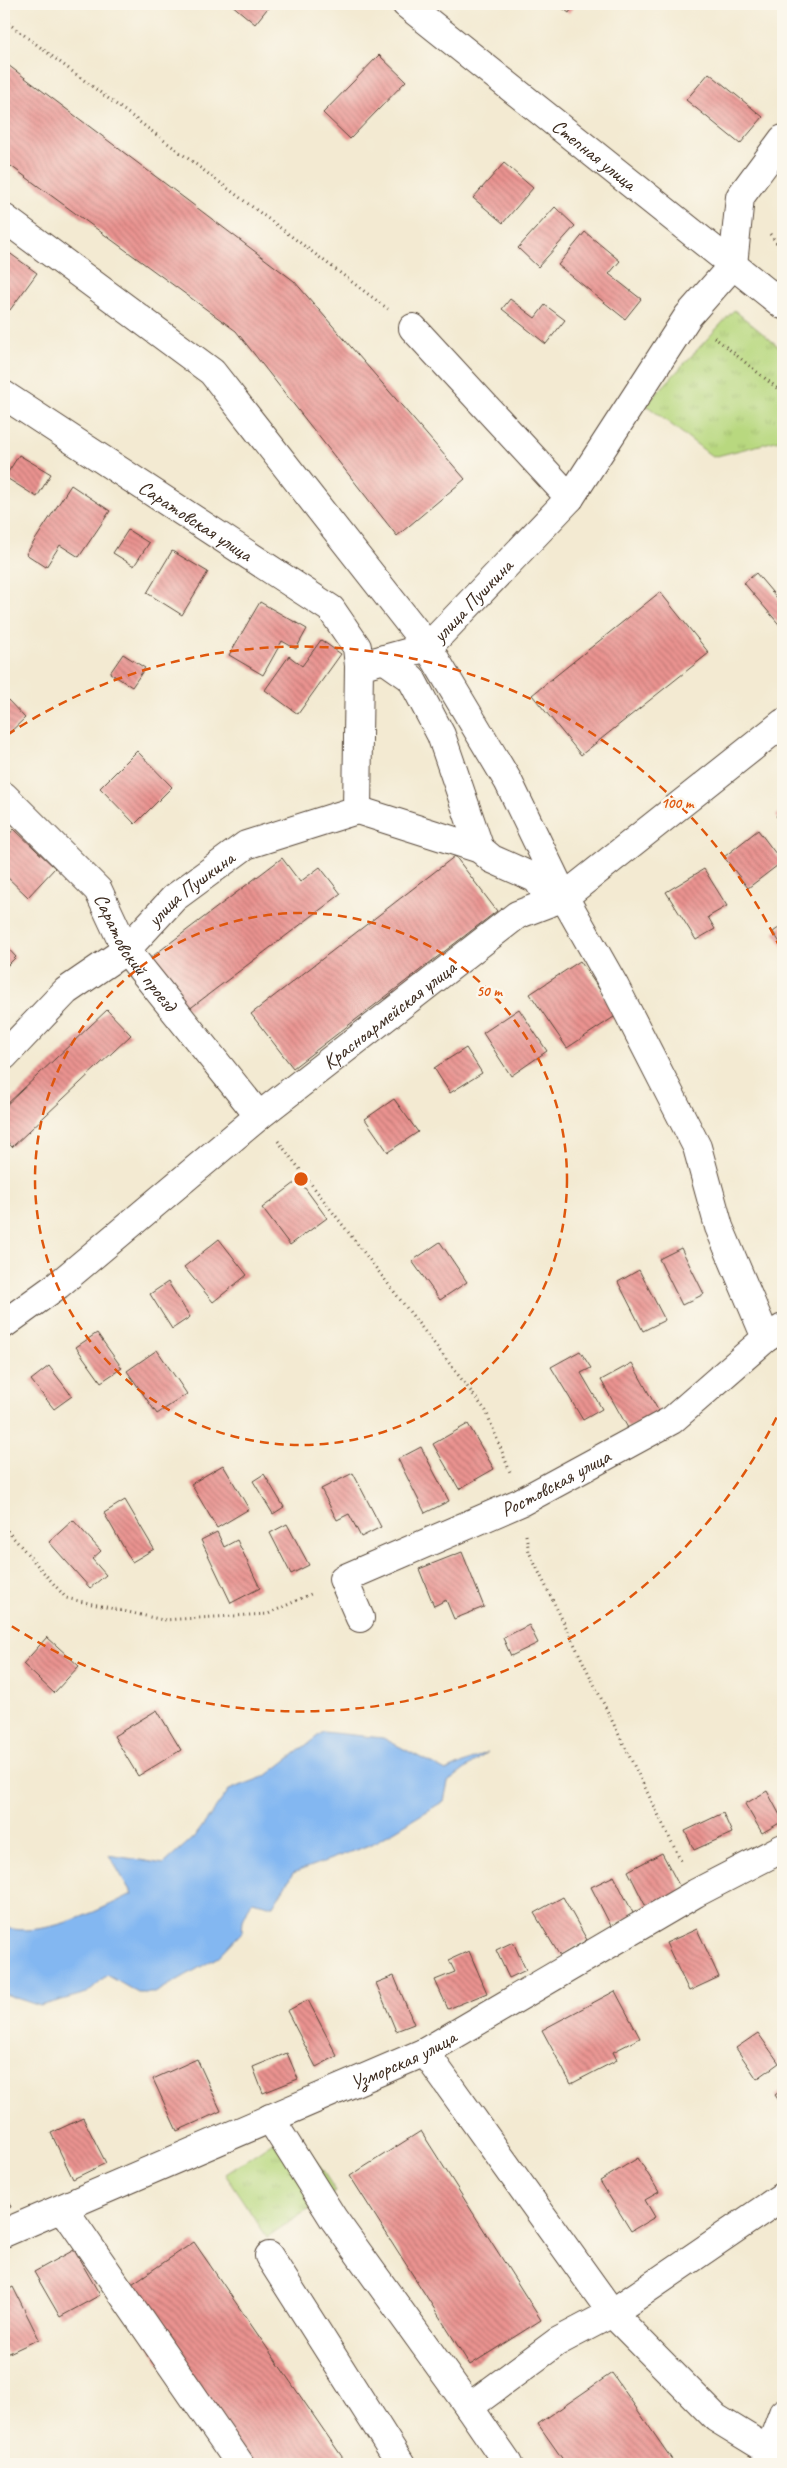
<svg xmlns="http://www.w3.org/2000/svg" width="787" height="2468" viewBox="0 0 787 2468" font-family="Caveat,sans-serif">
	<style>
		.grass { fill: url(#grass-tufts); stroke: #7a814e }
		.water { fill: #83b7f1; stroke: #5f7088 }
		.building { fill: url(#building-back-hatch) }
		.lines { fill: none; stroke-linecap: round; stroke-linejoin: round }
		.minor-casing { stroke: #574739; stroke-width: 30 }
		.major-casing { stroke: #574739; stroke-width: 30 }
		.path { stroke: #574739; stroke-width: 3; stroke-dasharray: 1 4; stroke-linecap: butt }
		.minor { stroke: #fff; stroke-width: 28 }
		.major { stroke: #fff; stroke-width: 28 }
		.ring { fill: none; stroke: #df570d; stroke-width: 2.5; stroke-dasharray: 9 6 }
		.labels { text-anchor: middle; stroke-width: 5; stroke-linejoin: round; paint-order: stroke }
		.street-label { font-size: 20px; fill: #3b2a1e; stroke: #fbf7ec }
		.centre { fill: #df570d; stroke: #fbf7ec; stroke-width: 2.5 }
		.ring-label { font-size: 15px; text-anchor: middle; font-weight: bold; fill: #df570d; stroke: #fbf7ec; stroke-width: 5; stroke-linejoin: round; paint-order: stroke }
	</style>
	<defs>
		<pattern id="grass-tufts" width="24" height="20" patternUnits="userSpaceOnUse" patternTransform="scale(1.25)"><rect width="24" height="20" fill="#b8d87f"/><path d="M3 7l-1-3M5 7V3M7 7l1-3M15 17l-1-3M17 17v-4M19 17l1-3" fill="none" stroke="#9fba6d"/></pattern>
		<pattern id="building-back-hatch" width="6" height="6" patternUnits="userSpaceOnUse" patternTransform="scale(1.25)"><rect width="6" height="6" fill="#ea9390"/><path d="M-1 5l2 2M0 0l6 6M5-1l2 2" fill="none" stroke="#bf7875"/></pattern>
	</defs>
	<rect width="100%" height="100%" fill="#fbf7ec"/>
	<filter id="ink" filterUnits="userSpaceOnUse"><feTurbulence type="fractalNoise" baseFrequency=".02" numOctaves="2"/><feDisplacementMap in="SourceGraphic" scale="10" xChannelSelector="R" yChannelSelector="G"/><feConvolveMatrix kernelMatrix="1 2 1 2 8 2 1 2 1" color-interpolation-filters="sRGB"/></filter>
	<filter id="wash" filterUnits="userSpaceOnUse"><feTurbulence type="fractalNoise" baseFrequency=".0096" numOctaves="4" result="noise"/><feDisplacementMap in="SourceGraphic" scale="20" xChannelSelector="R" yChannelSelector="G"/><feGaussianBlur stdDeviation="1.12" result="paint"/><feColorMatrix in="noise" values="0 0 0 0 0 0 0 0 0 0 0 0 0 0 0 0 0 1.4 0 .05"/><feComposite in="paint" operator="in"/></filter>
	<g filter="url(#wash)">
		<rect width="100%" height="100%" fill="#f3ead2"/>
		<path class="grass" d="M734 310 783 350V439L713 457 646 405Z
			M294 2128 336 2191 267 2237 225 2174Z"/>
		<path class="water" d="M323 1732 383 1738 446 1771 488 1752 448 1782 444 1801 372 1844 293 1873 273 1906 252 1901 243 1920 242 1932 218 1957 155 1993H138L107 1975 87 1993 40 2006 4 1994V1927C41 1939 98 1911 132 1894L109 1855 164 1864 196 1835 229 1790 266 1776Z"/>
		<g id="blocks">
			<path class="building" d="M231 4H271L255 24Z
				M557 4H575L569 13Z
				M379 55 406 81 350 139 323 113Z
				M4 62 294 281 465 479 397 536 236 331 4 161Z
				M709 73 763 117 740 144 686 100Z
				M504 163 533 188 503 223 473 198Z
				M555 207 575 226 538 267 518 248Z
				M585 232 620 261 609 274 641 299 625 319 558 265Z
				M8 252 37 273 10 310 4 306V258Z
				M510 299 535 318 545 305 565 320 546 344 502 309Z
				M19 455 51 474 37 497 5 477Z
				M71 485 110 511 79 557 60 545 46 567 26 554Z
				M128 530 149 543 134 566 113 553Z
				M172 551 208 572 182 615 147 593Z
				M756 573 783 605V629L744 583Z
				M660 592 709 653 581 755 532 695Z
				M260 602 307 629 296 649 282 641 263 675 229 655Z
				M321 640 341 654 298 714 265 690 289 656 302 666Z
				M123 654 145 668 132 687 110 673Z
				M8 700 25 718 5 737 4 704Z
				M137 751 172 787 135 824 100 788Z
				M783 810V824L776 816Z
				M14 829 55 868 28 897 4 874V840Z
				M758 830 782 862 748 888 724 857Z
				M455 856 497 911 293 1068 251 1014Z
				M282 858 300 882 320 867 341 894 188 1010 149 959Z
				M704 869 727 906 708 917 715 929 696 940 666 892Z
				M783 925V947L773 932Z
				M4 944 16 957 4 969Z
				M580 961 617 1015 567 1048 530 994Z
				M519 1009 547 1051 511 1076 483 1033Z
				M107 1010 131 1035 12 1147 4 1138V1107Z
				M466 1048 482 1073 450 1093 434 1068Z
				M394 1099 418 1132 388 1152 365 1119Z
				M299 1180 327 1218 290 1245 262 1208Z
				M219 1239 247 1275 213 1302 184 1267Z
				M440 1242 467 1282 440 1300 412 1261Z
				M681 1248 704 1294 682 1305 659 1259Z
				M639 1270 665 1320 643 1331 618 1282Z
				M168 1282 190 1317 172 1329 150 1294Z
				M97 1333 122 1368 101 1382 76 1347Z
				M157 1350 187 1394 157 1414 127 1371Z
				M580 1351 591 1368 581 1373 602 1409 583 1420 551 1367Z
				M632 1363 659 1412 628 1428 601 1380Z
				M49 1366 72 1396 54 1409 31 1380Z
				M468 1424 494 1469 459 1489 433 1444Z
				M421 1447 449 1501 425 1513 398 1459Z
				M223 1465 249 1509 217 1528 191 1484Z
				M353 1473 381 1527 361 1537 349 1514 337 1520 321 1489Z
				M264 1474 284 1507 273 1514 253 1481Z
				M125 1500 154 1549 132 1562 104 1513Z
				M73 1520 101 1551 92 1559 106 1575 90 1588 49 1542Z
				M287 1524 309 1565 291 1574 270 1533Z
				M217 1532 224 1547 237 1540 260 1588 231 1603 201 1540Z
				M462 1552 484 1607 454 1619 446 1600 434 1606 419 1569Z
				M529 1625 538 1643 511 1656 503 1638Z
				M47 1637 79 1666 54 1693 23 1664Z
				M157 1710 181 1750 138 1776 114 1736Z
				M767 1791 783 1821 762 1833 745 1804Z
				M723 1813 732 1833 694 1850 685 1831Z
				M662 1853 682 1891 647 1909 628 1871Z
				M614 1876 634 1915 611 1926 591 1887Z
				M563 1897 587 1940 560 1956 534 1913Z
				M697 1929 719 1977 689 1991 666 1943Z
				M513 1942 526 1970 509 1978 496 1950Z
				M469 1951 487 1993 448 2009 435 1980 455 1972 449 1960Z
				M394 1976 414 2024 396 2031 376 1983Z
				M615 1991 640 2038 613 2052 617 2060 571 2084 542 2030Z
				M308 2000 337 2056 316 2067 287 2011Z
				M758 2033 779 2063 757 2079 736 2048Z
				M287 2053 298 2079 263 2093 253 2067Z
				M197 2059 221 2111 177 2131 153 2079Z
				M783 2089V2106L775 2095Z
				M83 2118 106 2163 73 2179 51 2133Z
				M421 2131 541 2320 470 2365 350 2176Z
				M638 2158 659 2192 645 2200 655 2217 631 2231 600 2181Z
				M4 2191 11 2207 4 2210Z
				M194 2242 347 2464H230L114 2296Z
				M74 2250 100 2295 60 2317 34 2272Z
				M13 2287 39 2339 7 2354 4 2349V2292Z
				M612 2373 675 2464H566L538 2424Z"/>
		</g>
	</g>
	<g filter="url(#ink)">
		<use href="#blocks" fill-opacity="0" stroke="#574739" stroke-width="1"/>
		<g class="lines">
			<g class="minor-casing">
				<g id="minor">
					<path d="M4 218 212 372 428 647 508 781 564 897 615 987 697 1147 719 1227 766 1338"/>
					<path d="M413 328 570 498"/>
					<path id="s1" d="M4 395 331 609 357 647 359 666"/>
					<path d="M384 659 411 678 441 735 480 849 492 859 537 879 551 902"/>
					<path id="s2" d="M4 796 98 890 126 950 259 1116"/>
					<path d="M357 810 480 849"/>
					<path id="s3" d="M4 1056 66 991 126 950 174 898 246 845 357 810 359 666 428 647 570 498 688 316 733 265 740 197 783 139"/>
					<path id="s4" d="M4 1324 58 1285 259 1116 517 915 564 897 783 723"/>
					<path id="s5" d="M360 1618 343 1579 521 1502 672 1420 766 1338 783 1328"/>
					<path d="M425 2052 612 2313 716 2418 783 2459"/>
					<path d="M270 2118 333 2218 469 2407"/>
					<path d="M63 2208 240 2464"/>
					<path id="s6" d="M4 2233 425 2052 696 1893 783 1848"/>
					<path d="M269 2256 401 2464"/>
					<path d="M508 2464 469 2407 557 2342 612 2313 783 2196"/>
					<path d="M767 2464 769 2451 783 2413"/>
				</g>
			</g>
			<g class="major-casing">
				<g id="major">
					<path id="s7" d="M406 4 783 305"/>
				</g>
			</g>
			<path class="path" d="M4 20 388 309
				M770 234 783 251
				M714 337 783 393
				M278 1141 486 1411 510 1472
				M4 1527 66 1598 163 1620 268 1614 313 1593
				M526 1535 529 1552 682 1863"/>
			<use href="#minor" class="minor"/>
			<use href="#major" class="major"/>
		</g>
	</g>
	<g class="ring">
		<circle cx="301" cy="1179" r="266"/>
		<path d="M783 1404A532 532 0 0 1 7 1623M7 735A532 532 0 0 1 783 954"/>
	</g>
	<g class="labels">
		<g class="street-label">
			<text dy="7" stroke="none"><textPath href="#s7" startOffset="241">Степная улица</textPath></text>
			<text dy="7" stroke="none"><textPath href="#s1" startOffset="229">Саратовская улица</textPath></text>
			<text dy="7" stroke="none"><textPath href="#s3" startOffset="719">улица Пушкина</textPath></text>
			<text dy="7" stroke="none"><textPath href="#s3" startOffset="252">улица Пушкина</textPath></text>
			<text dy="7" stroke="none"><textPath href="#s2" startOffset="206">Саратовский проезд</textPath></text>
			<text dy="7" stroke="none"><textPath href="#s4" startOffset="494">Красноармейская улица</textPath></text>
			<text dy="7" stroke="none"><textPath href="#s5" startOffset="276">Ростовская улица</textPath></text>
			<text dy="7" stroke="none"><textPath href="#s6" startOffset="435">Узморская улица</textPath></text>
		</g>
	</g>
	<circle cx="301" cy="1179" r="8" class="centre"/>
	<g class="ring-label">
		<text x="677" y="808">100 m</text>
		<text x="489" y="996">50 m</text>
	</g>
	<rect width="787" height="2468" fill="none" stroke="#fbf7ec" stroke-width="20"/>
</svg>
